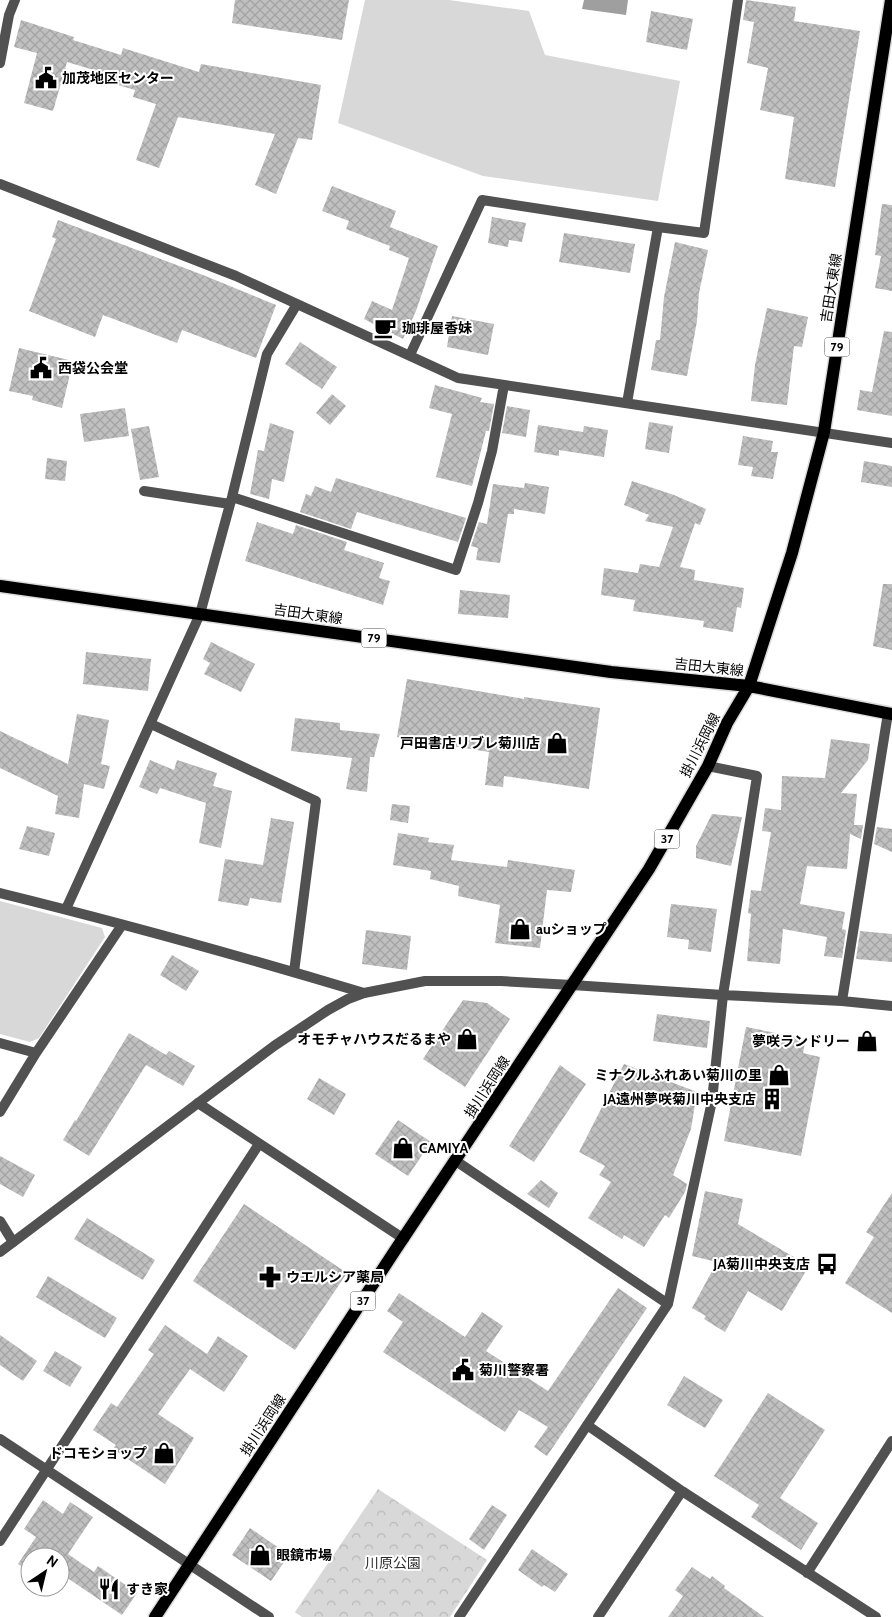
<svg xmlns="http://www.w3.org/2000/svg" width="892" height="1617" viewBox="0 0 892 1617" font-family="Cabin,'Noto Sans JP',sans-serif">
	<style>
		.grass { fill: #d8d8d8 }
		.forest { fill: url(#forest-crowns) }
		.water { fill: #9f9f9f }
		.building { fill: url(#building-cross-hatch) }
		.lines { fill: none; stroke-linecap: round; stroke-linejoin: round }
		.primary-casing { stroke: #dbdbdb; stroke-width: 15 }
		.minor { stroke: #515151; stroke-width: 10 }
		.tertiary { stroke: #515151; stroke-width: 10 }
		.primary { stroke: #000; stroke-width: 12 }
		.labels { text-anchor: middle; stroke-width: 4; stroke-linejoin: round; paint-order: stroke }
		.shield { fill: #fff; stroke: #4c4c4c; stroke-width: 1 }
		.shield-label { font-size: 12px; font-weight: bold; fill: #000 }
		.poi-label { font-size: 14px; font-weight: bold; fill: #000; stroke: #fff; text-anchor: start }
		.street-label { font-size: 14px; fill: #000; stroke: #fff }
		.park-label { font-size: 14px; fill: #2f2f2f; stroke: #fff }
	</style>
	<defs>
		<pattern id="forest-crowns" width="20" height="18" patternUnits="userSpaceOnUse" patternTransform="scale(1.25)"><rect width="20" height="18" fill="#d8d8d8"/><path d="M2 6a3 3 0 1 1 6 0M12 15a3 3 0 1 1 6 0" fill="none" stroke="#b8b8b8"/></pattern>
		<pattern id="building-cross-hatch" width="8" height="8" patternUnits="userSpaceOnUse" patternTransform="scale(1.25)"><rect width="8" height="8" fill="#c0c0c0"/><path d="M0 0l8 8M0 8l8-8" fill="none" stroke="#a3a3a3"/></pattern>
	</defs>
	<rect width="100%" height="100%" fill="#fff"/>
	<path class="grass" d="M365 0H449L529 11 545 55 680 81 658 201 483 176 338 123Z
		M0 901 102 928 105 937 39 1038 30 1042 0 1034Z"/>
	<path class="forest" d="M378 1489 487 1560 450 1617H302L295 1612Z"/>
	<path class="water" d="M584 0H628L626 15 582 9Z"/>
	<path class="building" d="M235 0H349L342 40 232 23Z
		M746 0 796 7 794 21 860 31 835 187 785 179 794 117 760 110 768 68 747 63 754 22 743 20Z
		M651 11 693 19 687 50 646 42Z
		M21 20 74 37 73 40 121 55 123 48 199 72 201 64 321 85 312 140 298 138 276 194 255 185 275 134 178 117 159 168 136 160 156 104 133 97 135 90 112 83 114 76 67 62 53 111 24 103 37 53 14 47Z
		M332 186 396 211 390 227 438 246 416 311 403 339 364 319 372 301 392 310 409 258 389 250 390 246 346 229 349 221 322 211Z
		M882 204 892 205V291L875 288 881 256 875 255Z
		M492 217 526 223 522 242 509 240 508 247 488 243Z
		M58 220 203 275 276 305 256 358 182 330 177 343 103 315 95 337 29 311 56 239 52 237Z
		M564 233 635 244 630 273 559 262Z
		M675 242 708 250 699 293 697 321 687 376 651 370 656 340H660L664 297Z
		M767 308 808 317 802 347 794 346 787 405 751 401 755 365Z
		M452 316 494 324 488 355 447 347Z
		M884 331 892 332V416L857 410 860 390 872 392Z
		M300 342 337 367 322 389 285 364Z
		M19 348 73 361 62 408 32 400 33 396 9 391Z
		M435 385 482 398 480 402 494 404 489 431H486L472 486 436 477 452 414 429 408Z
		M332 394 346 406 330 425 316 413Z
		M507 406 530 410 526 437 502 433Z
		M125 408 129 436 84 442 80 414Z
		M649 422 673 426 669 453 645 449Z
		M270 423 294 431 284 482 272 479 269 499 250 494 258 450 264 451Z
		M538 425 583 432 584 426 608 430 604 457 559 450V456L534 452Z
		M149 426 159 477 140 480 131 429Z
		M743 436 773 441 771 452H778L773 479 751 476 753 467 738 465Z
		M47 458 67 461 65 481 45 479Z
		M864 461 892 466V487L861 482Z
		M336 478 466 518 458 542 357 512 351 529 300 512 306 494 311 496 315 486 331 492Z
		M632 481 674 495 706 509 700 525 695 523 680 567 695 570 694 580 744 588 741 608 737 607 733 632 703 627 704 621 633 611 635 600 601 595 604 568 638 573 640 564 659 567 673 527 645 521 649 515 624 505Z
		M525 483 549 487 545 514 514 509V514H508L500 563 476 560 478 548 471 546 479 522 487 524 493 484 524 488Z
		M257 522 293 534 296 525 347 542 344 550 384 563 379 578 390 581 383 605 245 561Z
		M883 584H892V650L873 646Z
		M460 590 510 595 508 618 458 614Z
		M211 642 255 664 241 692 204 674 210 663 203 659Z
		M86 652 151 659 148 691 83 684Z
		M407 679 524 699V697L600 708 589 789 504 776 503 787 485 785 489 752 397 737Z
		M77 714 109 720 101 764 110 766 104 789 84 784 79 818 55 814 58 796 0 768V731L68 764Z
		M295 718 340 723V730L380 734 374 757H370L367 792 346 789 352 758 291 751Z
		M831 739 870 744 868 760 841 793 857 794 854 825H863L861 839 850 834 847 869 807 866 800 904 845 912 842 929 846 930 842 958 824 956 827 937 783 929 780 964 747 961 751 914 748 913 751 890 761 891 771 832 762 831 765 808 781 810 782 776 825 778Z
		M150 760 174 770 177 760 217 773 213 786 232 791 221 848 199 843 206 803 160 788 157 794 139 787Z
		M392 804 410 806 408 823 390 820Z
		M712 814 742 817 731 866 696 858V846Z
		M271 818 294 822 281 903 250 898 248 906 218 901 225 859 263 865Z
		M27 826 55 833 49 856 19 849Z
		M877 827 892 829V852L874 844Z
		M398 833 429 838 428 842 454 845 451 860 507 867 508 860 575 870 571 892 547 890 540 948 495 943 500 905 458 896 459 886 430 879 431 871 393 865Z
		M671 904 717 909 711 952 688 949 689 940 667 937Z
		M366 930 411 936 407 970 362 964Z
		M860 931 892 934V962L856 959Z
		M172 955 199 971 186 991 160 975Z
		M463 1000 487 1003 510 1019 465 1087 423 1059Z
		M657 1014 710 1021 707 1048 653 1041Z
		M746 1027 806 1039 803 1053 820 1057 801 1156 724 1141Z
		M129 1033 166 1055 169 1051 195 1066 183 1086 146 1065 89 1156 63 1140 75 1120 76 1121Z
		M624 1064 697 1092 691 1129 673 1175 687 1184 685 1192 669 1218 665 1215 644 1247 624 1235 622 1239 588 1218 611 1182 599 1175 605 1166 579 1152Z
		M560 1065 586 1084 534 1162 509 1146Z
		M319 1078 346 1094 334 1115 307 1099Z
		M398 1120 431 1142 408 1176 375 1154Z
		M0 1156 35 1175 23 1197 0 1184Z
		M541 1180 558 1193 549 1208 527 1194Z
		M705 1191 743 1199 738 1224 809 1266 782 1311 748 1291 725 1332 704 1319 706 1316 692 1308 717 1262 692 1256Z
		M892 1193V1313L845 1283 874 1237 866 1232Z
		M244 1204 347 1273 295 1350 193 1281Z
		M87 1218 155 1260 143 1280 74 1239Z
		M48 1276 117 1318 105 1338 36 1297Z
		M618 1288 647 1308 547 1456 534 1447 548 1427 519 1410 505 1432 383 1352 403 1322 387 1311 399 1293 465 1337 482 1312 503 1326 486 1351 548 1391Z
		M165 1325 207 1354 218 1336 248 1356 224 1392 190 1369 158 1414 194 1438 165 1484 113 1449 116 1445 93 1430 111 1403 117 1407 154 1354 148 1350Z
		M0 1335 37 1361 23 1381 0 1365Z
		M55 1351 82 1367 70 1387 43 1371Z
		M684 1376 723 1400 705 1428 667 1405Z
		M768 1393 825 1430 780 1498 818 1523 801 1550 751 1517 759 1505 714 1476Z
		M43 1500 63 1514 70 1502 93 1517 68 1554 94 1572 98 1566 137 1593 122 1615 60 1573V1557H30V1572L18 1564 36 1537 24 1529Z
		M492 1505 507 1515 484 1550 469 1539Z
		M250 1528 289 1555 271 1581 232 1555Z
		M532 1549 568 1574 555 1592 544 1585 542 1587 518 1570Z
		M692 1567 710 1579 712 1576 725 1586 724 1588 764 1617H668L683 1596 675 1590Z"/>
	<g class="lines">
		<g class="primary-casing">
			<path id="primary" d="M0 586 611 672 749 686 892 714
				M155 1617 396 1249 649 869 708 766 727 723 749 686 792 553 824 432 891 0"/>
		</g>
		<path class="minor" d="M0 63 9 15 15 0
			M0 184 236 276 458 378 892 443
			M410 355 482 200 658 227 704 233 738 0
			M627 403 658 227
			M144 491 230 504
			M232 497 456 570 478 503 492 451 504 385
			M151 724 316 801 294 972
			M0 893C122 923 244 957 364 993
			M66 909 200 614 232 497 267 354 297 304
			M572 985 723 995 842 1001 892 1006
			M842 1001 888 713
			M0 1043 36 1053
			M198 1103 404 1239
			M0 1112 36 1053 122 925
			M456 1161 668 1304
			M0 1221 13 1242
			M587 1425 682 1491 876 1617
			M0 1439 269 1617
			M0 1541 259 1144
			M807 1573 892 1441
			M459 1617 668 1304 712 1101 723 995 757 776 708 766
			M598 1617 682 1491"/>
		<path class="tertiary" d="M0 1252 274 1046 328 1010 348 999 364 993 425 981H501L572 985"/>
		<use href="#primary" class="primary"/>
	</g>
	<defs>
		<g id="civic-bare" transform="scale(1.725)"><path d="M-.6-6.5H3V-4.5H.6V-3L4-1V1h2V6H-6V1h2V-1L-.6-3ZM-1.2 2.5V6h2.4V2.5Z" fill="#000" stroke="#fff" stroke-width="2.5" paint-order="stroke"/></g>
		<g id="cafe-bare" transform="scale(1.725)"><path d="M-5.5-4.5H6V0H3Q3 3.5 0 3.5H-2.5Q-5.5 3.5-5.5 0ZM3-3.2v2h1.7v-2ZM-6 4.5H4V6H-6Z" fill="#000" stroke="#fff" stroke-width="2.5" paint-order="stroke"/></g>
		<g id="shop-bare" transform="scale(1.725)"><path d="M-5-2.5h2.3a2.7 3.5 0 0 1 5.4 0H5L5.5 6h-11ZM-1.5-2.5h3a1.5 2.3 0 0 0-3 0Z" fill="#000" stroke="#fff" stroke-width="2.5" paint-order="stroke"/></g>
		<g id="building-bare" transform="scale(1.725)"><path d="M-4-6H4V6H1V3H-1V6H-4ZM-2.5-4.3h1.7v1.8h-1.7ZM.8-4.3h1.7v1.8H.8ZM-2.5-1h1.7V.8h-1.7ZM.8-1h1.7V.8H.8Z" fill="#000" stroke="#fff" stroke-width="2.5" paint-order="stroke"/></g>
		<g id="bus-bare" transform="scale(1.725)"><path d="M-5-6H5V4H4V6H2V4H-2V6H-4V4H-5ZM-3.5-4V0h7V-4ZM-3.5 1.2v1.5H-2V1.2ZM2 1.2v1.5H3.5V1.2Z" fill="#000" stroke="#fff" stroke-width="2.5" paint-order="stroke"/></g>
		<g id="pharmacy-bare" transform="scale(1.725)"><path d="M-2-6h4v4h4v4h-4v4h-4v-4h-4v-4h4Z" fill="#000" stroke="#fff" stroke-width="2.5" paint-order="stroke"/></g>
		<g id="restaurant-bare" transform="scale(1.725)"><path d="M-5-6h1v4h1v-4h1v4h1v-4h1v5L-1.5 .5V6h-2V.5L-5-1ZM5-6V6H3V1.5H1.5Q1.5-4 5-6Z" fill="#000" stroke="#fff" stroke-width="2.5" paint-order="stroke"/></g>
	</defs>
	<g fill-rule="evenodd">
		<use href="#civic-bare" x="46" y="78"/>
		<use href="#cafe-bare" x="385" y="328"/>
		<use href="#civic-bare" x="41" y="368"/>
		<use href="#shop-bare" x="557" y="743"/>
		<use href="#shop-bare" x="520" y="929"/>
		<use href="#shop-bare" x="467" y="1039"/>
		<use href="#shop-bare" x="867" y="1041"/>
		<use href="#shop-bare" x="779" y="1075"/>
		<use href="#building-bare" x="772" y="1099"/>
		<use href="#shop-bare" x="403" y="1148"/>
		<use href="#bus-bare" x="827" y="1264"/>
		<use href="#pharmacy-bare" x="270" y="1277"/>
		<use href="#civic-bare" x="463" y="1370"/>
		<use href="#shop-bare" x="164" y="1453"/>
		<use href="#shop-bare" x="260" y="1555"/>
		<use href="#restaurant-bare" x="109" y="1589"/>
	</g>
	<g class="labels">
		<g class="shield">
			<rect x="824.5" y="337.5" width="25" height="19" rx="4"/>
			<rect x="361.5" y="628.5" width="25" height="19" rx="4"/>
			<rect x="654.5" y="829.5" width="25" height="19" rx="4"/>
			<rect x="350.5" y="1291.5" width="25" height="19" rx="4"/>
		</g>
		<g class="shield-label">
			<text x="837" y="351">79</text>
			<text x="374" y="642">79</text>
			<text x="667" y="843">37</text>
			<text x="363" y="1305">37</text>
		</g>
		<g class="poi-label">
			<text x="62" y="83">加茂地区センター</text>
			<text x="402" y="333">珈琲屋香妹</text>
			<text x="58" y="373">西袋公会堂</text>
			<text x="540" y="748" text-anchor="end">戸田書店リブレ菊川店</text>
			<text x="536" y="934">auショップ</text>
			<text x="451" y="1044" text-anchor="end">オモチャハウスだるまや</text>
			<text x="850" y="1046" text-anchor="end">夢咲ランドリー</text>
			<text x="762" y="1080" text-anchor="end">ミナクルふれあい菊川の里</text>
			<text x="756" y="1104" text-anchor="end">JA遠州夢咲菊川中央支店</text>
			<text x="419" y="1153">CAMIYA</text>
			<text x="810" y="1269" text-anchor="end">JA菊川中央支店</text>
			<text x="286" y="1282">ウエルシア薬局</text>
			<text x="479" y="1375">菊川警察署</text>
			<text x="147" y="1458" text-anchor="end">ドコモショップ</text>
			<text x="276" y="1560">眼鏡市場</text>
			<text x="126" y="1594">すき家</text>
		</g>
		<g class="street-label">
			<text transform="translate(831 288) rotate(-81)" y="5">吉田大東線</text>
			<text transform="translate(308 614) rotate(8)" y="5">吉田大東線</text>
			<text transform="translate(709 667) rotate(6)" y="5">吉田大東線</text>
			<text transform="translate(700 745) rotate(-63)" y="5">掛川浜岡線</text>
			<text transform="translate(487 1087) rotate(-57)" y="5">掛川浜岡線</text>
			<text transform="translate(263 1425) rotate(-57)" y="5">掛川浜岡線</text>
		</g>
		<g class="park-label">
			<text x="393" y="1568">川原公園</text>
		</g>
	</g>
	<g transform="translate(45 1572) rotate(35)"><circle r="24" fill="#ffffff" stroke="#999999"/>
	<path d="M0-4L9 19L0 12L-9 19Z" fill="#000000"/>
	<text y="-8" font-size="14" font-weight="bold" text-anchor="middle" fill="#000000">N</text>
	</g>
</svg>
